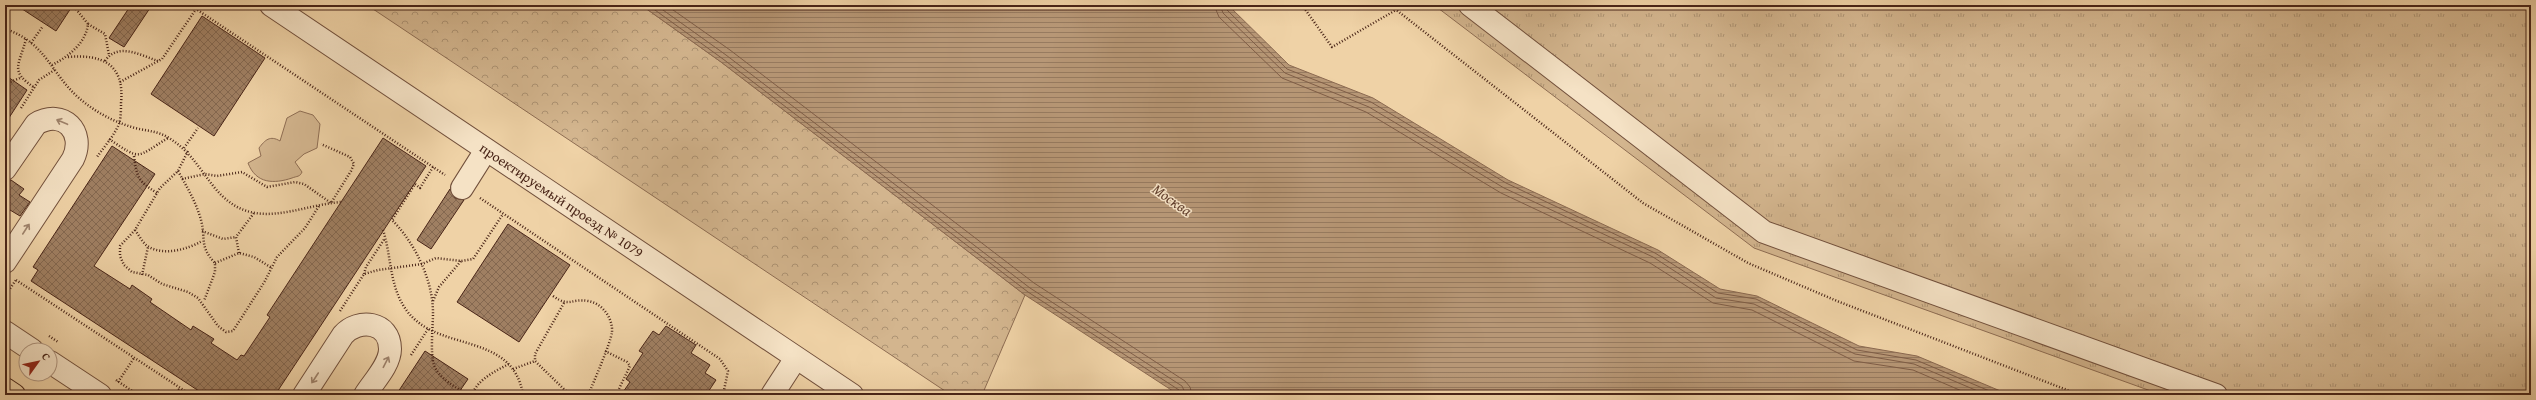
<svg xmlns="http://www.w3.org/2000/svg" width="2536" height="400" viewBox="0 0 2536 400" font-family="'Gentium Book Plus',serif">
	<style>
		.grass { fill: url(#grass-tufts); stroke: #8e6d53 }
		.forest { fill: url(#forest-crowns); stroke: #8e6d53 }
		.park { fill: #d3b58e; stroke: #8e6d53 }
		.water { fill: url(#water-rules); stroke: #8b6950 }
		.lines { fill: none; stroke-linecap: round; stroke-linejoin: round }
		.shore { stroke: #805e47; stroke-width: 1 }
		.building { fill: url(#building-cross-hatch); stroke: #492518 }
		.minor-casing { stroke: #72503c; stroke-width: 24 }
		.major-casing { stroke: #492518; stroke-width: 24 }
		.path { stroke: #492518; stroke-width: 2.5; stroke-dasharray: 1 2; stroke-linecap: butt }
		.minor { stroke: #f5e2c5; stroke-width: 22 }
		.major { stroke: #efd2a6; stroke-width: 22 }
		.oneway { stroke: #9f846e }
		.labels { text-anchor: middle; stroke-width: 3; stroke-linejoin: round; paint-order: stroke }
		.street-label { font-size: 14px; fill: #492518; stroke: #f5e2c5 }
		.water-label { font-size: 15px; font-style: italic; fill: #644230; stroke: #f5e2c5 }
	</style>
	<defs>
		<pattern id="grass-tufts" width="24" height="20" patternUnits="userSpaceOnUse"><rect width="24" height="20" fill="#d3b58e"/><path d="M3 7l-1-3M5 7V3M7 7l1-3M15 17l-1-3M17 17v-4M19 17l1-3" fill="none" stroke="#ad9373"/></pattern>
		<pattern id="forest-crowns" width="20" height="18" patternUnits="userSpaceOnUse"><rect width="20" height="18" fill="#d3b58e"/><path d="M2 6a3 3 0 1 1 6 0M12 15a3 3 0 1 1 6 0" fill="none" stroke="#ad9373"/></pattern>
		<pattern id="water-rules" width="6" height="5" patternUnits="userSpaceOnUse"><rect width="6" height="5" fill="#b79776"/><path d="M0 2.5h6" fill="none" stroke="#977b60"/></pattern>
		<pattern id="building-cross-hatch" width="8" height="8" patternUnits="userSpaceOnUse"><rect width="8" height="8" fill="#9f7f62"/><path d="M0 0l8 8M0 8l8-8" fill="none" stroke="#846850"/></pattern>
	</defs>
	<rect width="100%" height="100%" fill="#efd2a6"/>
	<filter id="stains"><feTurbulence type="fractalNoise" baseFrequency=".005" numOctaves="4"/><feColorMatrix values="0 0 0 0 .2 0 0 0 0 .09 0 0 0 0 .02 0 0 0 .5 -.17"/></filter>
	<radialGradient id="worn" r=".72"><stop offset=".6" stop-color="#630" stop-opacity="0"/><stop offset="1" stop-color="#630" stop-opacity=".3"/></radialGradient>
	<path class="grass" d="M1434 5H2531V395H2162L1754 248Z"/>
	<path class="forest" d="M367 5H641L721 62 1025 295 982 395H951Z"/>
	<path class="park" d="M300 111 313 115 320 124 317 148 304 154 295 162 302 172C300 177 297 176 292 178 274 184 256 184 248 163L261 156 259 148C265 140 270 135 280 141L287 118Z"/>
	<path class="water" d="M641 5H1228L1289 65 1373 98 1508 180 1658 250 1720 289 1757 296 1859 346 1917 356 2010 395H1179L1025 295 721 62Z"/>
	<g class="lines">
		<path class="shore" d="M648 5 723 59 1028 292 1179 390 1181 395
			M656 5 726 55 1030 288 1182 386 1186 395
			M666 5 730 50 1034 283 1185 381 1190 387 1192 395
			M1214 5 1219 17 1282 78 1366 112 1501 193 1650 263 1713 303 1752 310 1854 361 1913 370 1971 395
			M1220 5 1223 13 1285 73 1369 107 1504 188 1653 257 1716 298 1754 304 1855 354 1914 364 1987 395
			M1225 5 1227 10 1287 69 1371 102 1506 183 1655 253 1718 293 1756 299 1857 350 1916 360 1999 395"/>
	</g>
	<path class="building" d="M16 5H73L56 31Z
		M131 5H152L124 47 109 38Z
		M202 16 265 58 214 136 151 94Z
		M5 75 27 90 5 124Z
		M383 138 426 166 275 395H205L31 281 38 270 33 267 112 146 155 174 94 266 130 289 132 285 152 299 150 302 191 330 193 326 214 339 211 343 237 360 241 355 244 356 270 317 267 315Z
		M11 180 24 189 19 195 30 202 20 216 10 210 5 217V181Z
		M450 189 455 198 464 200 431 249 417 240Z
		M508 224 570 265 519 342 457 302Z
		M666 326 696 345 691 353 710 365 705 373 716 380 706 395H621L630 382 626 379 643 353 639 351 653 331 659 335Z
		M425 351 468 379 457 395H396Z"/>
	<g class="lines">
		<g class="minor-casing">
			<g id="minor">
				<path id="s1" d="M271 5 852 395"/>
				<path d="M1470 5 1764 232 2216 395"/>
				<path d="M5 169 36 124C63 108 86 132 73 159L5 262"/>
				<path d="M462 188 486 150"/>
				<path d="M5 332 32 350"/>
				<path d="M50 362 100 395"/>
				<path d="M304 395 343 335C358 318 390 321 390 349 390 365 373 382 365 395"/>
				<path d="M772 395 796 358"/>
			</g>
		</g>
		<g class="major-casing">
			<path id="major" d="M5 389 14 395"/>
		</g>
		<path class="path" d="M190 5 445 175
			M1302 5 1332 47 1396 10
			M1390 5 1643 203 1748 263 1837 301 2080 395
			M88 24 105 34 109 55
			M5 29C46 42 51 74 79 98 95 112 114 122 135 128 147 131 158 131 169 138 190 151 199 168 214 187 252 234 294 206 341 202
			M26 39C19 66 9 71 35 88
			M31 43 43 26
			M68 57C102 54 125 64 121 103 121 109 121 118 119 124 114 136 104 147 97 157
			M105 61C118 42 140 55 158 61
			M52 65C68 57 86 43 88 24L76 9
			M120 82 162 59 196 9
			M5 84 20 78
			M21 108 39 80 56 69
			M109 139C142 161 135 158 168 138
			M184 148 198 128
			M188 151 178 171 160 188 135 230 120 246V256L124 265 132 272 148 275 162 284 188 292 198 298 218 326 226 332 233 331 265 281 277 257 305 228 319 206
			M134 156C137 178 138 181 157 193
			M433 167 420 188 415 184 392 220C415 243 433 280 433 313 433 325 430 354 434 365 439 379 456 387 468 395
			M178 171C187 187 196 202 201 220 206 239 199 246 215 263V272L204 301
			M182 179 205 174 217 176 242 172 267 187 295 182 304 184 331 203 351 171 354 164 350 157 321 144
			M480 198 720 359 728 371 723 395
			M135 230C139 235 143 244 149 247 165 256 188 249 202 241
			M383 230C392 258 389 287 407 311 438 353 513 331 523 395
			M202 231 223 239 236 237
			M239 253 236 237 254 213
			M215 263 239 253 254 257 272 268
			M364 274 366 267 385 238
			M142 275 148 247
			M16 280 191 395
			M5 296 16 280
			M553 296C570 308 571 298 588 301 602 303 613 318 612 332 611 342 593 384 588 395
			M433 301 439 287 461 261
			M564 303 535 354V361L570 395
			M340 311 364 274 378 270 422 264 436 258 461 261 473 259 503 214
			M49 336 58 342
			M605 351 627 362 630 366 616 395
			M411 355 428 329
			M513 369 535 361
			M116 380 138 395
			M118 382 134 358
			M175 395 180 388
			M472 395C477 380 495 371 509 364"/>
		<use href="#minor" class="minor"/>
		<use href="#major" class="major"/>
	</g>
	<defs><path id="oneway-shaft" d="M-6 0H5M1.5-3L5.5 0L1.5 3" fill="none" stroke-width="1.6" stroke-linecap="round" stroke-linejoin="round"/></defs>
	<g class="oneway">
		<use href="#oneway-shaft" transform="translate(62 122) rotate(-157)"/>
		<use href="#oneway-shaft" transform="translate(26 229) rotate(-57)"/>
		<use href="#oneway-shaft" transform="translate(386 362) rotate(-63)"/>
		<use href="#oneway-shaft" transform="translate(315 378) rotate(123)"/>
	</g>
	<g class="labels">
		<g class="street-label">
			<text dy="5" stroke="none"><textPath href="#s1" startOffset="350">проектируемый проезд № 1079</textPath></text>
		</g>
		<g class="water-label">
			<text transform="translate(1172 200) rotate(35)" y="5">Москва</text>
		</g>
	</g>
	<rect width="2536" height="400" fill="none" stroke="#efd2a6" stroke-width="20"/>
	<rect x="6" y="6" width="2524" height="388" fill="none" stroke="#492518" stroke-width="2"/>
	<rect x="10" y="10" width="2516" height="380" fill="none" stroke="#492518"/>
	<g transform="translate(38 362) rotate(57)"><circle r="19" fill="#f5e2c5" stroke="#b09680"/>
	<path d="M0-3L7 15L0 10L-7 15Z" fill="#8f2418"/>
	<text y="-6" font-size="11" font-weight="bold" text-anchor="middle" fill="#492518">С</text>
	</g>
	<rect width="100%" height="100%" filter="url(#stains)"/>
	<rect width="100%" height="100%" fill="url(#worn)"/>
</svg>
